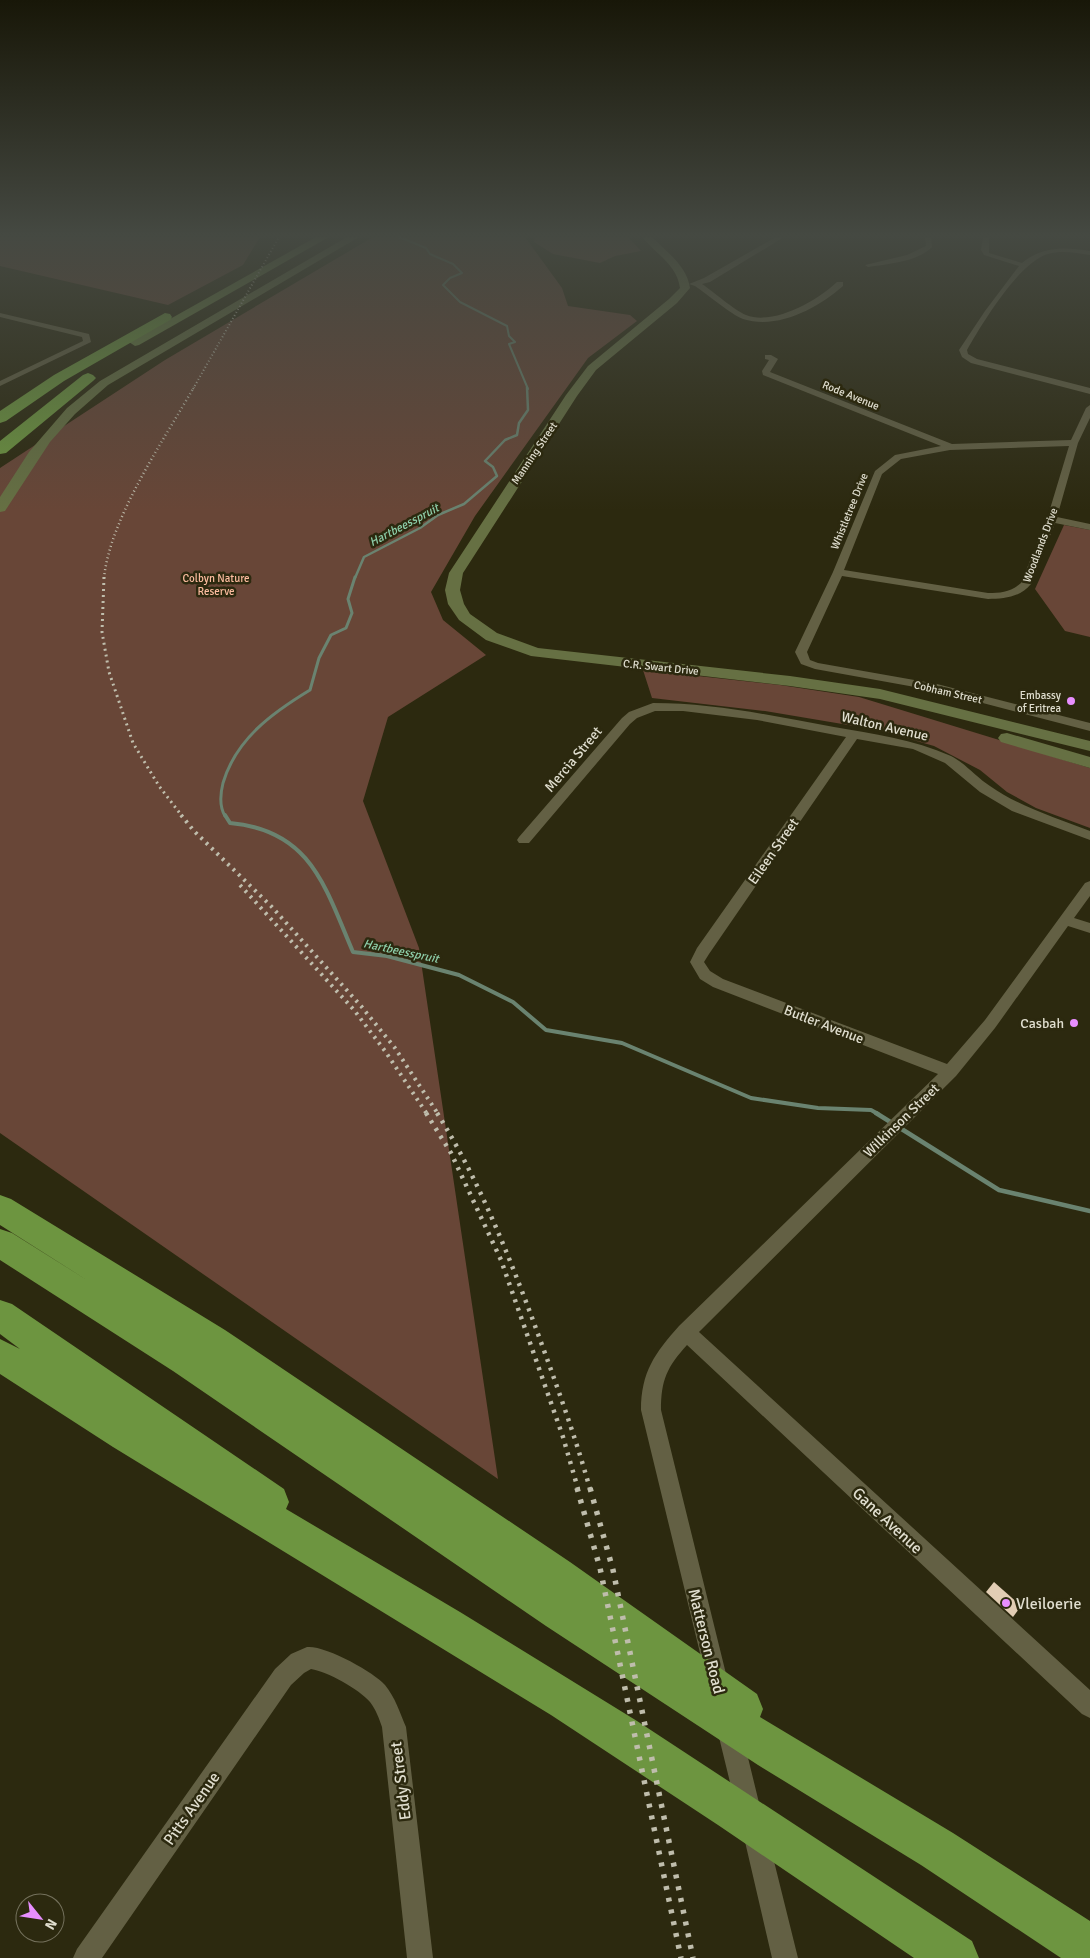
<svg xmlns="http://www.w3.org/2000/svg" width="1090" height="1958" viewBox="0 0 1090 1958" font-family="Signika,sans-serif">
	<style>
		.green { fill: #684637 }
		.lines { fill: none; stroke-linecap: round; stroke-linejoin: round }
		.stream-far4 { stroke: #6a8370; stroke-width: 2 }
		.stream-far3 { stroke: #6a8370; stroke-width: 2.5 }
		.stream-far2 { stroke: #6a8370; stroke-width: 3 }
		.stream-far1 { stroke: #6a8370; stroke-width: 4 }
		.stream { stroke: #6a8370; stroke-width: 4.5 }
		.building { fill: #e2cdb4 }
		.street { fill: #636044; fill-rule: evenodd }
		.secondary { fill: #667043; fill-rule: evenodd }
		.primary { fill: #698042; fill-rule: evenodd }
		.highway { fill: #6d9540; fill-rule: evenodd }
		.rail-far5 { stroke: #bfbdac; stroke-width: 2; stroke-dasharray: 1 2.5; stroke-linecap: butt }
		.rail-far4 { stroke: #bfbdac; stroke-width: 2.5; stroke-dasharray: 1 3; stroke-linecap: butt }
		.rail-far3 { stroke: #bfbdac; stroke-width: 3; stroke-dasharray: 2 4; stroke-linecap: butt }
		.rail-far2 { stroke: #bfbdac; stroke-width: 4; stroke-dasharray: 2.5 5; stroke-linecap: butt }
		.rail-far1 { stroke: #bfbdac; stroke-width: 4.5; stroke-dasharray: 3 6; stroke-linecap: butt }
		.rail { stroke: #bfbdac; stroke-width: 5.5; stroke-dasharray: 4 8; stroke-linecap: butt }
		.poi-dot { fill: #e88eff; stroke: #2c290f; stroke-width: 2 }
		.labels { text-anchor: middle; stroke-width: 5; stroke-linejoin: round; paint-order: stroke }
		.far-street-label { font-size: 11px; fill: #e0decf; stroke: #2c290f }
		.far-park-label { font-size: 11px; fill: #fdbda0; stroke: #2c290f }
		.far-poi-label { font-size: 11px; fill: #e0decf; stroke: #2c290f; text-anchor: end }
		.far-water-label { font-size: 12px; font-style: italic; fill: #8ecfaa; stroke: #2c290f }
		.street-label { font-size: 14px; fill: #e0decf; stroke: #2c290f }
		.poi-label { font-size: 14px; fill: #e0decf; stroke: #2c290f; text-anchor: end }
		.near-street-label { font-size: 16px; fill: #e0decf; stroke: #2c290f }
		.near-poi-label { font-size: 16px; fill: #e0decf; stroke: #2c290f; text-anchor: start }
	</style>
	<rect width="100%" height="100%" fill="#2c290f"/>
	<path class="green" d="M0 237H260L243 265 168 305 0 266Z
		M373 237H525L562 288 568 306 630 315 637 321 588 358 475 516 431 592 443 620 486 655 388 717 363 801 419 948 498 1479 0 1133V468L165 360Z
		M535 237H628L641 251 615 256 600 263 553 254 534 242Z
		M1064 525 1090 530V637L1065 631 1035 589Z
		M643 670 780 685 859 697 1090 768V828L1036 808 1007 792 980 770 934 746 878 730 765 711 652 698Z"/>
	<g class="lines">
		<path class="stream-far4" d="M399 237 426 248 430 254 453 264 462 273 450 278 443 285 460 302 507 326 509 336 515 342 509 344 528 389"/>
		<path class="stream-far3" d="M355 578 364 557 420 528 438 515 464 504 497 476 493 467 485 461 505 440 517 435 519 423 528 410 527 387"/>
		<path class="stream-far2" d="M225 816C219 806 220 795 223 783 236 739 272 713 310 690L319 658 331 635 346 628 352 613 348 599 355 577"/>
		<path class="stream-far1" d="M225 815 230 823C311 830 325 887 353 952L387 956 459 975 513 1002 546 1030 622 1043 751 1098 818 1108 871 1110 878 1114"/>
		<path class="stream" d="M876 1113 892 1123
			M900 1128 999 1190 1090 1211"/>
	</g>
	<path class="building" d="M994 1582 1021 1606 1013 1617 986 1592Z"/>
	<g class="lines">
		<path class="street" d="M776 237H784L710 282 702 284C714 292 734 310 746 315 774 326 818 300 837 282H843V286C818 308 778 330 743 319 732 315 707 294 695 286L689 284 704 278Z
			M925 237H931L932 247C917 262 888 264 868 267L865 265 907 255 926 246Z
			M983 237H989V253L1022 263C1043 246 1064 247 1090 251V255C1076 253 1062 250 1048 254 1019 262 982 324 967 350L968 354 977 359 1090 388V394L971 363 962 357 959 350 985 311 1019 266 984 255 981 250Z
			M0 313 89 334 91 342 0 386V381L83 341 82 337 0 317Z
			M765 355H771L778 359 770 372 952 444 1071 440 1086 408 1090 405V418L1078 443 1057 517 1090 524V530L1055 523 1031 584C1021 597 1004 599 988 599L842 576 807 652 810 660 818 663 937 684 1090 723V731L937 691 815 669 801 664 795 652 833 572 875 471 895 455 941 446 763 375 762 371 769 360 765 359ZM1069 446 1047 519 1021 583C1011 592 1001 593 988 593L844 570 882 474 901 459 950 450Z
			M653 703C714 703 774 716 834 727 873 734 913 739 951 756 965 763 976 777 990 786 1020 807 1056 818 1090 831V840L1012 811 980 792 945 763 913 749 857 739 709 954 704 962 710 971 723 979 947 1064 985 1020 1085 883 1090 881V896L1074 918 1090 923V933L1068 926 995 1028 956 1076 699 1332 1090 1690V1718L1082 1714 687 1345C667 1367 661 1380 661 1410L728 1682 725 1690 717 1693 709 1690 641 1410C641 1372 655 1353 679 1326L938 1074 713 987 700 979 690 962 697 948 846 737 757 720 683 711H655L637 718 630 724 529 843H519L517 840 519 837 622 718 629 712Z
			M307 1647C325 1645 374 1672 385 1685 395 1697 400 1713 406 1727L433 1958H407L382 1727C379 1718 376 1710 370 1702 359 1689 328 1672 311 1669L304 1673 291 1685 102 1958H73L77 1949 275 1669 291 1654Z
			M729 1717 737 1721 741 1729 761 1811 758 1820 749 1823 740 1820 737 1811 717 1729 721 1721Z
			M755 1821 764 1824 767 1833 798 1958H772L743 1833 746 1824Z"/>
		<path class="secondary" d="M347 237H359L108 385 75 414 50 442 5 511 0 512V497L29 452 67 408 100 381Z
			M642 237H652C667 252 687 266 690 288L677 303 596 370 577 396 463 573 460 590 464 604 470 614 497 633 538 648 790 676 880 689 1090 741V751L880 699 790 686 531 656 486 640 459 620 448 604 445 590 449 573 566 395 588 366 669 299 680 288C677 265 656 254 642 237Z
			M1007 733 1090 757V768L1001 742 998 738 1001 734Z"/>
		<path class="primary" d="M316 237H329L139 345 135 346 129 342Z"/>
		<path class="highway" d="M165 313 170 314 172 317 170 320 64 381 6 421 0 423V411L54 375Z
			M88 373 93 375 96 378 93 381 6 453 0 454V441L83 375Z
			M0 1195 11 1199 225 1330 570 1562 757 1694 763 1709 760 1717 953 1833 1090 1921V1958H1061L921 1865 758 1765 546 1626 173 1371 0 1260V1229L12 1233 90 1282 0 1225Z
			M0 1300 12 1304 284 1489 289 1502 286 1509 460 1612 637 1721 972 1941 979 1958H914L718 1825 551 1715 113 1447 0 1374V1339L20 1349 0 1334Z"/>
		<path class="rail-far5" d="M193 389 279 237"/>
		<path class="rail-far4" d="M104 578C110 518 164 440 194 387"/>
		<path class="rail-far3" d="M104 577 102 632 109 672 133 743 159 786 182 816"/>
		<path class="rail-far2" d="M181 815 194 831 271 906 361 1006 395 1048 438 1114
			M240 885 354 1010 385 1051 427 1114"/>
		<path class="rail-far1" d="M426 1113 451 1153 501 1260 563 1437 578 1489
			M437 1113C478 1178 507 1251 534 1323 554 1378 574 1432 590 1489"/>
		<path class="rail" d="M577 1488 600 1568 681 1958
			M590 1488 613 1570 693 1958"/>
	</g>
	<linearGradient id="sky" x2="0" y2="1"><stop stop-color="#181708"/><stop offset="0.46" stop-color="#454942"/><stop offset="1" stop-color="#454942" stop-opacity="0"/></linearGradient>
	<rect width="1090" height="511" fill="url(#sky)"/>
	<g class="poi-dot">
		<circle cx="1071" cy="701" r="5"/>
		<circle cx="1074" cy="1023" r="5"/>
		<circle cx="1006" cy="1603" r="5"/>
	</g>
	<g class="labels">
		<g class="far-street-label">
			<text transform="translate(851 395) rotate(22)" y="4">Rode Avenue</text>
			<text transform="translate(534 453) rotate(-56)" y="4">Manning Street</text>
			<text transform="translate(849 511) rotate(-68)" y="4">Whistletree Drive</text>
			<text transform="translate(1040 545) rotate(-69)" y="4">Woodlands Drive</text>
			<text transform="translate(661 667) rotate(6)" y="4">C.R. Swart Drive</text>
			<text transform="translate(948 692) rotate(13)" y="4">Cobham Street</text>
		</g>
		<g class="far-park-label">
			<text x="216" y="582">Colbyn Nature<tspan x="216" dy="13">Reserve</tspan></text>
		</g>
		<g class="far-poi-label">
			<text x="1061" y="699">Embassy<tspan x="1061" dy="13">of Eritrea</tspan></text>
		</g>
		<g class="far-water-label">
			<text transform="translate(404 525) rotate(-28)" y="4">Hartbeesspruit</text>
			<text transform="translate(401 951) rotate(12)" y="4">Hartbeesspruit</text>
		</g>
		<g class="street-label">
			<text transform="translate(885 726) rotate(13)" y="5">Walton Avenue</text>
			<text transform="translate(573 759) rotate(-50)" y="5">Mercia Street</text>
			<text transform="translate(773 851) rotate(-55)" y="5">Eileen Street</text>
			<text transform="translate(824 1024) rotate(21)" y="5">Butler Avenue</text>
			<text transform="translate(901 1120) rotate(-44)" y="5">Wilkinson Street</text>
		</g>
		<g class="poi-label">
			<text x="1064" y="1028">Casbah</text>
		</g>
		<g class="near-street-label">
			<text transform="translate(888 1520) rotate(43)" y="6">Gane Avenue</text>
			<text transform="translate(707 1641) rotate(76)" y="6">Matterson Road</text>
			<text transform="translate(400 1781) rotate(-97)" y="6">Eddy Street</text>
			<text transform="translate(191 1808) rotate(-55)" y="6">Pitts Avenue</text>
		</g>
		<g class="near-poi-label">
			<text x="1016" y="1609">Vleiloerie</text>
		</g>
	</g>
	<g transform="translate(40 1918) rotate(120)"><circle r="24" fill="#2c290f" stroke="#74715c"/>
	<path d="M0-4L9 19L0 12L-9 19Z" fill="#e88eff"/>
	<text y="-8" font-size="14" font-weight="bold" text-anchor="middle" fill="#e0decf">N</text>
	</g>
</svg>
